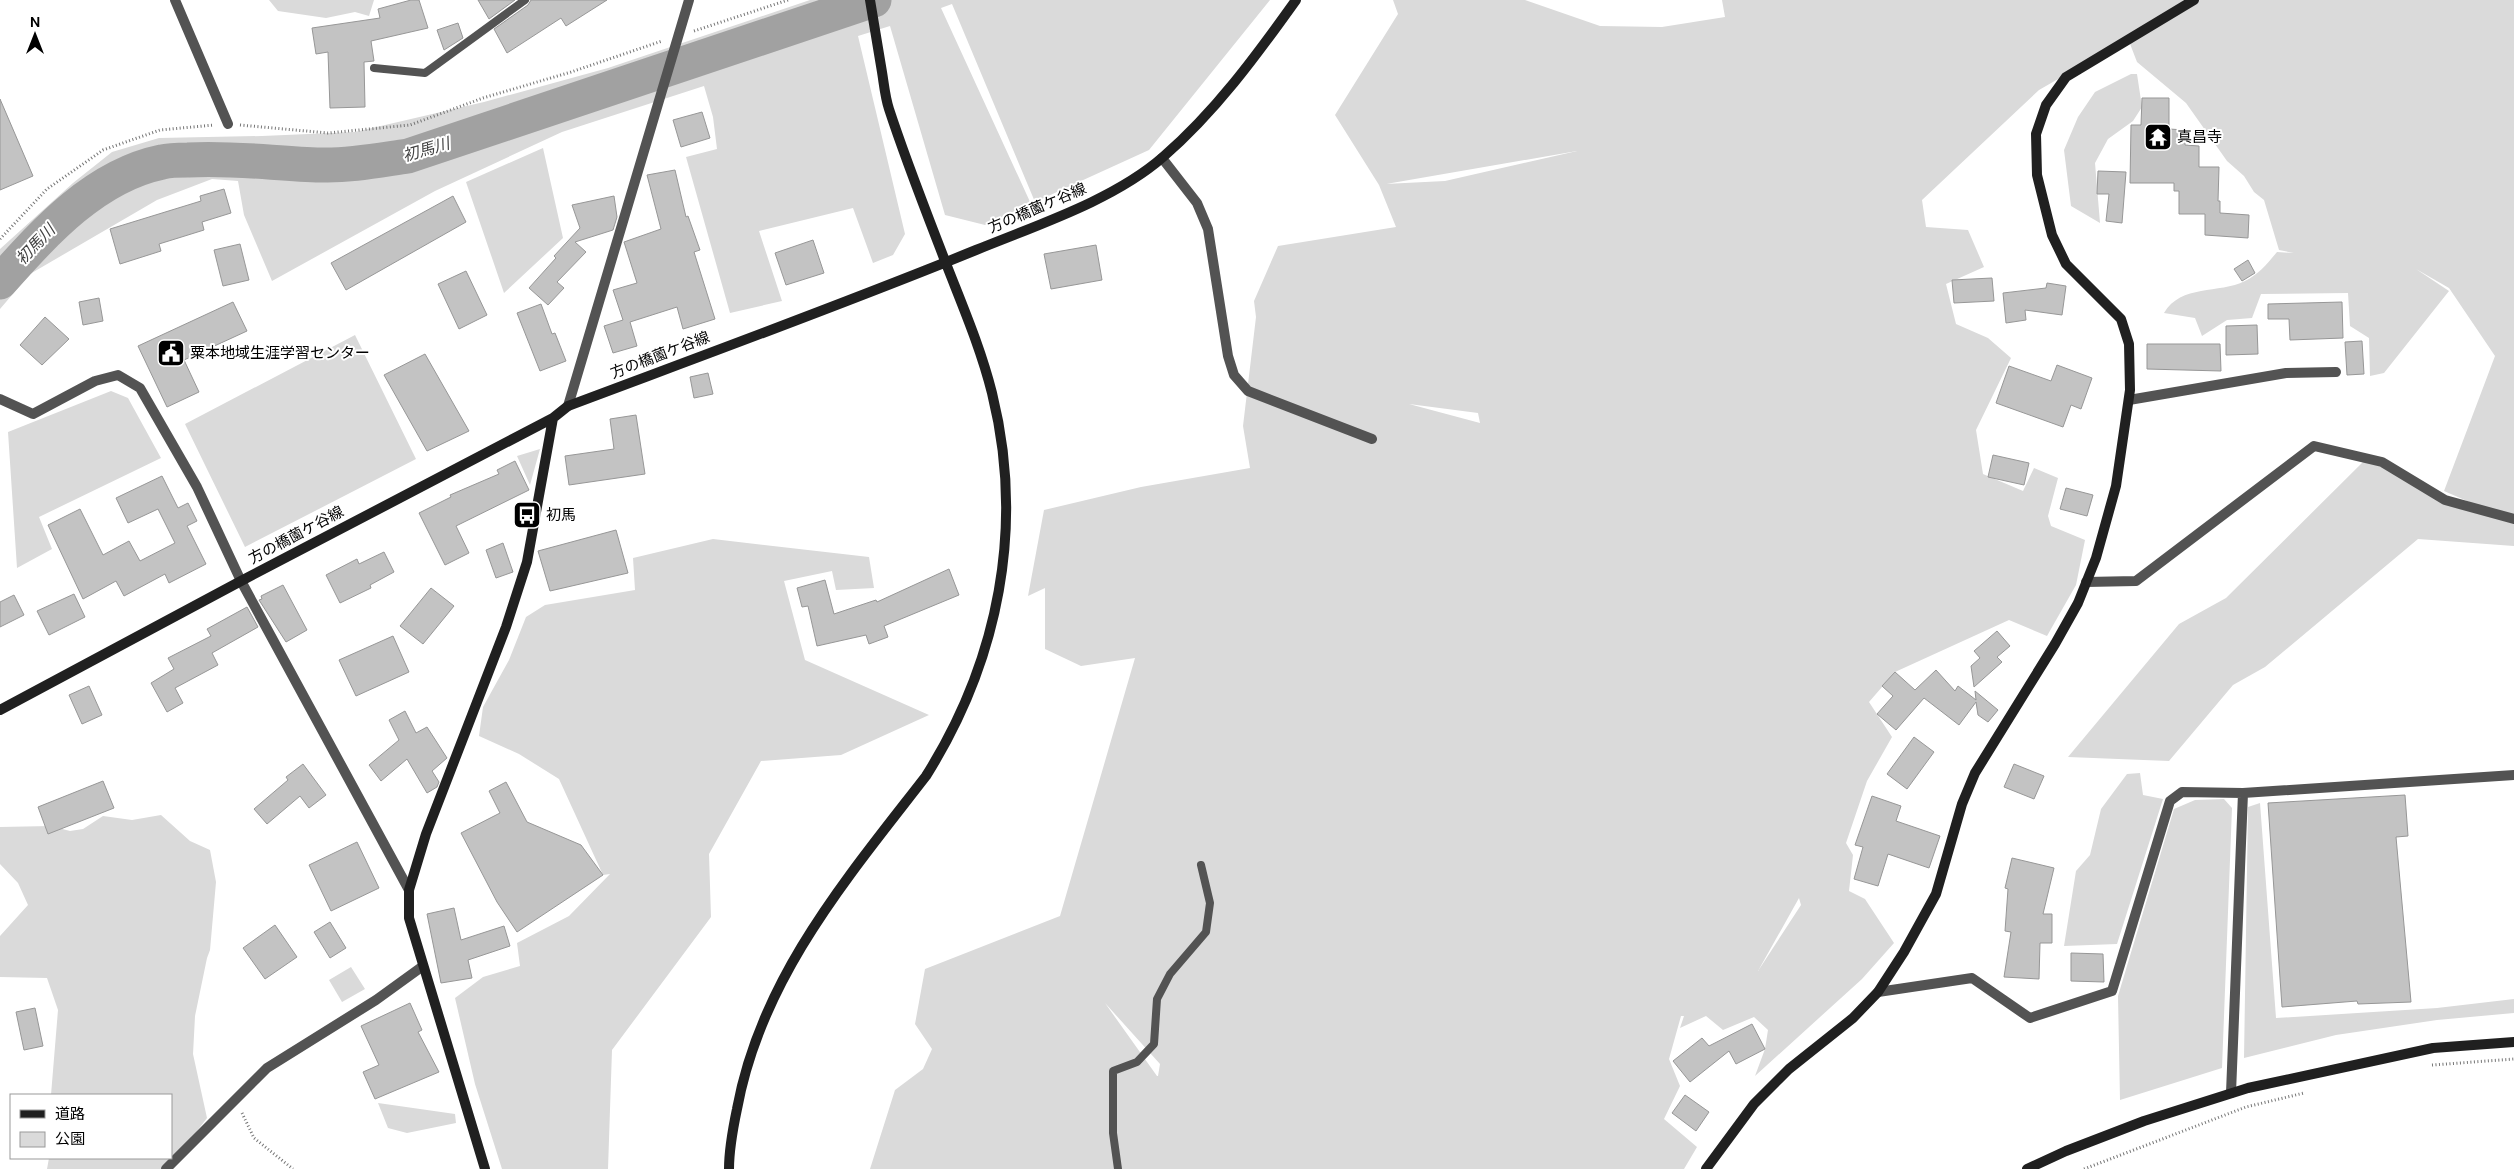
<svg xmlns="http://www.w3.org/2000/svg" width="2514" height="1169" viewBox="0 0 2514 1169" font-family="'DM Sans','Noto Sans JP',sans-serif">
	<style>
		.green { fill: #dadada; fill-rule: evenodd }
		.lines { fill: none; stroke-linecap: round; stroke-linejoin: round }
		.river { stroke: #a1a1a1; stroke-width: 35 }
		.building { fill: #c3c3c3; stroke: #979797 }
		.path { stroke: #757575; stroke-width: 3; stroke-dasharray: 1 2.5; stroke-linecap: butt }
		.lane { stroke: #535353; stroke-width: 8 }
		.street { stroke: #535353; stroke-width: 10 }
		.secondary { stroke: #202020; stroke-width: 10 }
		.labels { text-anchor: middle; stroke-width: 4; stroke-linejoin: round; paint-order: stroke }
		.poi-label { font-size: 15px; fill: #000; stroke: #fff; text-anchor: start }
		.street-label { font-size: 15px; fill: #000; stroke: #fff }
		.water-label { font-size: 16px; font-style: italic; fill: #424242; stroke: #fff }
	</style>
	<rect width="100%" height="100%" fill="#fff"/>
	<path class="green" d="M269 0H374L369 16 355 12 326 18 278 11Z
		M810 0H1270L1149 150 1035 202 952 4 941 8 1031 204 985 225 945 215 890 26 858 36 905 234 893 255 873 263 853 208 759 231 782 301 730 313 686 157 717 149 713 117 704 86 562 132 435 191 272 281 244 215 238 181 212 179 157 200 30 274 0 309V249L73 183 112 152 159 138 262 136 355 132 484 102 608 68Z
		M1393 0H1525L1600 26 1662 27 1725 17 1722 0H2514V546L2418 539 2265 667 2233 685 2169 761 2068 757 2179 624 2226 598 2367 458 2438 499 2504 517 2444 491 2495 356 2449 288 2416 269 2449 291 2384 373 2370 376 2369 338 2350 326 2348 293 2261 294 2252 318 2227 320 2202 336 2195 318 2164 313C2181 284 2219 294 2245 281 2259 274 2267 264 2277 252L2294 253 2279 250 2264 200 2254 192 2244 176 2227 161 2186 103 2137 62 2127 36 2126 40 2039 90 1922 200 1926 227 1968 230 1984 267 1946 284 1956 324 1988 338 2011 358 1976 430 1983 474 2023 491 2034 468 2058 478 2048 516 2051 526 2085 540 2076 585 2047 636 2009 620 1895 672 1869 702 1892 737 1867 781 1846 843 1853 855 1849 891 1865 899 1894 943 1862 979 1755 1076 1765 1049 1768 1030 1754 1017 1723 1030 1706 1016 1680 1028 1684 1016H1681L1669 1059 1680 1086 1664 1119 1697 1147 1684 1169H870L895 1090 923 1069 932 1049 915 1024 925 969 1060 916 1135 658 1081 666 1045 649V588L1028 596 1044 510 1141 487 1250 468 1243 426 1256 317 1254 301 1278 246 1396 227 1379 185 1335 115 1398 14ZM1577 151 1445 181 1385 184H1386ZM1409 404 1478 413 1480 423ZM1799 898 1801 905 1758 971ZM1105 1003 1160 1064 1158 1076H1157Z
		M2131 74H2137L2142 107 2133 121 2108 139 2095 163 2100 223 2071 206 2064 150 2078 117 2095 92Z
		M543 148 563 238 504 293 466 182Z
		M355 335 416 459 245 547 185 424Z
		M111 391 128 398 161 458 39 517 52 549 17 568 8 432Z
		M540 449 530 485 517 456Z
		M713 539 869 557 874 588 836 590 832 571 784 581 805 660 929 715 841 755 761 761 709 854 711 917 612 1050 608 1169H502L475 1084 455 998 483 977 520 966 517 943 569 916 610 874 603 875 559 779 519 754 479 736 483 707 509 660 526 617 545 605 635 590 633 558Z
		M2140 773 2143 795 2163 799 2117 944 2064 946 2076 871 2090 855 2101 809 2127 774Z
		M2224 799 2232 808 2222 1068 2120 1100 2118 996 2174 809 2195 800Z
		M2260 803 2276 1018 2437 1008 2514 999V1013L2437 1020 2336 1035 2244 1058 2248 807Z
		M161 815 190 841 210 850 216 882 210 950 207 958 195 1016 193 1054 207 1118 168 1169H47L49 1158H171V1095H51L58 1010 47 978 0 977V936L28 905 18 883 0 864V827L51 826 70 831 83 829 103 816 132 820Z
		M351 967 365 989 342 1002 329 980Z
		M378 1103 455 1114 456 1123 407 1133 388 1128Z"/>
	<g class="lines">
		<path class="river" d="M0 282C44 233 94 176 162 162 170 160 180 160 188 160 233 157 277 164 321 165 350 166 380 160 408 156L874 0"/>
	</g>
	<path class="building" d="M411 0H419L428 28 371 41 374 61 364 62 365 107 330 108 328 52 316 54 312 28 380 18 378 9Z
		M478 0H515L489 19Z
		M531 0H607L566 26 561 18 507 53 494 29 528 5Z
		M458 23 463 38 444 50 437 30Z
		M2142 98H2169V129L2185 130V145L2199 146V167H2219L2218 201H2220V213L2249 215 2248 238 2205 235V214H2179V191H2174V183H2130L2131 125H2141Z
		M0 99 33 176 0 190Z
		M702 112 710 138 681 147 673 120Z
		M675 170 686 217 688 216 700 250 694 252 715 319 683 329 677 307 630 322 637 346 613 353 604 326 623 320 613 290 637 283 624 242 661 229 647 175Z
		M2098 171 2126 172 2122 223 2106 221 2109 194H2097Z
		M224 189 231 213 202 222 204 230 159 244 161 251 120 264 110 229 201 201 200 196Z
		M453 196 466 222 346 290 331 263Z
		M614 196 617 217 613 230 575 242 586 252 557 282 564 288 548 305 529 288 556 258 554 256 580 228 572 205Z
		M813 240 824 273 786 285 775 253Z
		M240 244 249 280 223 286 214 250Z
		M1096 245 1102 280 1051 289 1044 254Z
		M2248 260 2255 273 2242 281 2234 269Z
		M466 271 487 315 459 329 438 284Z
		M1992 278 1994 301 1954 303 1952 280Z
		M2047 283 2066 286 2062 315 2025 310 2026 320 2006 323 2003 293 2046 288Z
		M99 298 103 321 83 325 79 302Z
		M233 302 247 331 184 360 199 392 167 407 138 346Z
		M2342 302 2343 338 2290 340 2289 319H2268V304Z
		M541 304 552 334 555 333 566 361 540 371 517 313Z
		M45 317 69 339 42 365 20 345Z
		M2257 325 2258 354 2226 355V326Z
		M2362 341 2364 374 2347 375 2345 342Z
		M2147 344H2220L2221 371 2147 369Z
		M425 354 469 431 427 451 384 375Z
		M2057 365 2092 378 2081 409 2071 405 2063 427 1996 403 2009 366 2051 381Z
		M708 373 713 394 694 398 690 377Z
		M636 415 645 474 569 485 565 456 614 449 610 419Z
		M1993 455 2029 463 2024 485 1988 477Z
		M515 461 529 490 456 526 469 553 445 565 419 513 451 497 450 495 499 474 497 470Z
		M162 476 178 508 188 503 197 521 187 526 206 564 169 583 165 574 124 596 116 581 83 599 48 525 80 509 103 555 129 541 140 561 175 543 158 509 128 523 116 498Z
		M2066 488 2093 495 2087 516 2060 509Z
		M616 530 628 573 550 591 538 551Z
		M503 543 513 572 496 578 486 550Z
		M384 552 394 572 370 585 371 588 340 603 326 575 357 559 359 564Z
		M949 569 959 595 884 626 888 637 869 644 866 635 817 646 808 606 802 607 797 588 825 580 834 614 876 600 877 602Z
		M283 585 307 630 286 642 259 600 262 599 261 596Z
		M431 588 454 606 423 644 400 626Z
		M74 594 85 617 49 635 37 611Z
		M14 595 24 615 0 627V602Z
		M247 607 258 627 212 653 218 665 175 688 183 703 167 712 151 683 174 669 168 658 211 636 207 629Z
		M1997 631 2010 646 1997 657 2002 662 1974 687 1971 666 1980 658 1974 651Z
		M393 636 409 672 356 696 339 660Z
		M1936 670 1955 691 1958 686 1976 700 1975 691 1998 710 1988 722 1978 715 1976 702 1959 725 1924 698 1896 730 1877 714 1893 696 1882 686 1895 672 1915 690Z
		M89 686 102 715 82 724 69 695Z
		M405 711 416 733 427 727 447 758 432 771 439 782 437 787 427 793 407 759 381 781 369 765 399 740 389 720Z
		M1914 737 1934 752 1907 789 1887 774Z
		M303 764 326 795 309 808 300 796 267 824 254 809 288 780 286 777Z
		M2014 764 2044 776 2034 799 2004 787Z
		M103 781 114 808 48 834 38 807Z
		M506 782 527 822 581 845 603 875 517 932 497 902 461 833 500 813 489 791Z
		M2405 795 2408 836 2396 837 2411 1002 2358 1004 2357 1001 2282 1007 2268 803Z
		M1872 796 1901 806 1896 821 1940 836 1929 868 1888 854 1878 886 1854 879 1863 847 1855 845Z
		M357 842 379 888 331 911 309 865Z
		M2012 858 2054 868 2043 914H2052V943H2040L2039 979 2004 977 2011 932 2005 931 2008 889 2005 888Z
		M454 908 461 940 504 926 510 946 468 960 472 978 441 983 427 914Z
		M330 922 346 948 330 958 314 932Z
		M275 925 297 957 265 979 243 948Z
		M2071 953 2103 954 2104 982 2071 981Z
		M410 1003 422 1030 418 1032 439 1072 375 1099 363 1072 379 1065 361 1026Z
		M35 1008 43 1046 24 1050 16 1012Z
		M1752 1024 1765 1049 1736 1064 1729 1051 1690 1082 1673 1061 1702 1038 1709 1046Z
		M1685 1095 1709 1112 1696 1131 1672 1113Z"/>
	<g class="lines">
		<path class="path" d="M694 31 788 0
			M240 125 328 133 410 125 483 98 571 72 662 41
			M0 239 47 189 103 150 160 130 214 125
			M2432 1065 2514 1059
			M242 1113 254 1138 293 1169
			M2084 1169 2246 1107 2304 1093"/>
		<path class="lane" d="M374 68 425 73 525 0
			M1118 1169 1113 1133V1071L1137 1062 1154 1044 1157 999 1170 974 1206 932 1210 903 1201 865"/>
		<path class="street" d="M175 0 228 124
			M1162 158 1197 203 1208 229 1228 356 1234 375 1248 391 1372 439
			M0 399 33 414 95 381 118 375 140 388 197 487 241 581 409 890
			M2129 400 2286 373 2336 372
			M568 406 689 0
			M2086 582 2136 581 2314 446 2382 462 2445 500 2514 519
			M1878 992 1972 978 2030 1018 2112 991 2170 801 2182 792 2243 793 2514 775
			M2231 1093 2243 793
			M166 1169 267 1068 376 1000 423 966"/>
		<path class="secondary" d="M0 710 241 581 553 418 568 406C704 355 841 305 976 250 1037 225 1114 200 1163 157 1215 112 1256 56 1296 0
			M485 1169 409 918V890L426 834 506 627 527 562 553 418
			M729 1169C729 1149 733 1128 737 1109 761 978 847 878 926 776 999 660 1025 526 992 393 981 349 963 307 947 266 927 214 906 161 889 109 885 97 884 84 882 72 878 48 874 24 870 0
			M1706 1169 1754 1104 1789 1069 1853 1018 1878 992 1904 952 1936 894 1962 804 1975 773 2055 644 2078 603 2096 558 2116 486 2130 390 2129 344 2121 319 2066 264 2052 235 2037 175 2036 134 2046 105 2066 77 2194 0
			M2027 1169 2066 1151 2144 1121 2248 1088 2433 1048 2514 1042"/>
	</g>
	<defs>
		<g id="temple-square" transform="scale(1.4375)"><rect x="-9" y="-9" width="18" height="18" rx="4" fill="#000" stroke="#fff"/><path d="M0-6L5-2H3V0L6.5 2.5H4V6H1.5V3h-3V6H-4V2.5H-6.5L-3 0V-2H-5Z" fill="#fff"/></g>
		<g id="civic-square" transform="scale(1.4375)"><rect x="-9" y="-9" width="18" height="18" rx="4" fill="#000" stroke="#fff"/><path d="M-.6-6.5H3V-4.5H.6V-3L4-1V1h2V6H-6V1h2V-1L-.6-3ZM-1.2 2.5V6h2.4V2.5Z" fill="#fff"/></g>
		<g id="bus-square" transform="scale(1.4375)"><rect x="-9" y="-9" width="18" height="18" rx="4" fill="#000" stroke="#fff"/><path d="M-5-6H5V4H4V6H2V4H-2V6H-4V4H-5ZM-3.5-4V0h7V-4ZM-3.5 1.2v1.5H-2V1.2ZM2 1.2v1.5H3.5V1.2Z" fill="#fff"/></g>
	</defs>
	<g fill-rule="evenodd">
		<use href="#temple-square" x="2158" y="137"/>
		<use href="#civic-square" x="171" y="353"/>
		<use href="#bus-square" x="527" y="515"/>
	</g>
	<g class="labels">
		<g class="poi-label">
			<text x="2177" y="142">真昌寺</text>
			<text x="190" y="358">粟本地域生涯学習センター</text>
			<text x="546" y="520">初馬</text>
		</g>
		<g class="street-label">
			<text transform="translate(1037 208) rotate(-23)" y="5">方の橋薗ケ谷線</text>
			<text transform="translate(660 355) rotate(-21)" y="5">方の橋薗ケ谷線</text>
			<text transform="translate(296 535) rotate(-28)" y="5">方の橋薗ケ谷線</text>
		</g>
		<g class="water-label">
			<text transform="translate(426 149) rotate(-16)" y="6">初馬川</text>
			<text transform="translate(35 244) rotate(-46)" y="6">初馬川</text>
		</g>
	</g>
	<rect x="10" y="1094" width="162" height="65" fill="#ffffff" stroke="#999999"/>
	<rect x="20" y="1110" width="25" height="8" fill="#202020" stroke="#999999"/>
	<text x="55" y="1119" font-size="15" fill="#000000">道路</text>
	<rect x="20" y="1132" width="25" height="15" fill="#dadada" stroke="#999999"/>
	<text x="55" y="1144" font-size="15" fill="#000000">公園</text>
	<g transform="translate(35 35)" stroke="#ffffff" stroke-width="4" paint-order="stroke">
	<path d="M0-4L9 19L0 12L-9 19Z" fill="#000000"/>
	<text y="-8" font-size="14" font-weight="bold" text-anchor="middle" fill="#000000">N</text>
	</g>
</svg>
